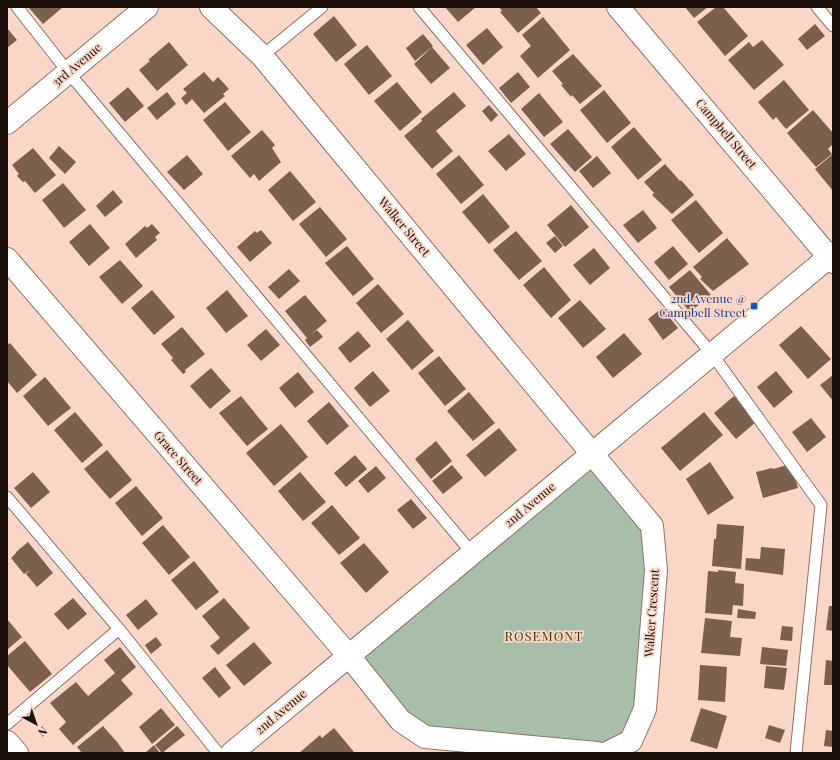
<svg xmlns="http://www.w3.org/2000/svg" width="840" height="760" viewBox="0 0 840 760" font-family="'Playfair Display',serif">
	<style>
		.green { fill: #a7bea8 }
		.building { fill: #7b614d }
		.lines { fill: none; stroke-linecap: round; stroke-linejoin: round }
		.service-casing { stroke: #927364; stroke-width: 13 }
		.minor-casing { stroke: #927364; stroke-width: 24 }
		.tertiary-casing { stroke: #927364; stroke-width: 24 }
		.service { stroke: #fff; stroke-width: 11 }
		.minor { stroke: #fff; stroke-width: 22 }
		.tertiary { stroke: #fff; stroke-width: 22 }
		.transit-dot { fill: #1a4fb4; stroke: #f9d6c5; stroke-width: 1.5 }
		.labels { text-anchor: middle; stroke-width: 3.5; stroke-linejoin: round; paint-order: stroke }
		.street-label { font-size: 12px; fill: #1b100a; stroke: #f9d6c5 }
		.transit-label { font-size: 12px; fill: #164399; stroke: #f9d6c5; text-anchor: end }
		.neighbourhood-label { font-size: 13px; letter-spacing: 1px; fill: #493a12; stroke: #f9d6c5 }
	</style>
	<rect width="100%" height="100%" fill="#f9d6c5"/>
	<path class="green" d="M592 453 652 526 645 709 607 753 425 737 349 656Z"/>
	<path class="building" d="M28 7H63L43 24Z
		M445 7H476L458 22Z
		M499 7H536L541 13 518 33 500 12 502 11Z
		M685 7H708L694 18Z
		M716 7H723L748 36 725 56 697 22Z
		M334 16 357 45 336 62 313 34Z
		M543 17 570 50 538 78 520 56 531 46 522 35Z
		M815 24 825 36 807 50 798 39Z
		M7 28 17 40 7 48Z
		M487 28 503 47 483 65 466 45Z
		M423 34 433 46 415 61 406 48Z
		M762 40 784 65 754 90 728 60 749 42 753 47Z
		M169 42 188 65 157 91 139 70 150 61 148 60Z
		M367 45 392 76 369 95 344 64Z
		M432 47 450 68 431 84 414 64Z
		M573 54 602 86 580 104 572 95 571 97 561 85 563 84 552 71Z
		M204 72 213 82 218 77 229 89 223 94 225 96 204 113 192 99 186 105 181 98 187 93 183 89Z
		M518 72 530 87 511 103 499 88Z
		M784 80 809 110 786 129 776 117 773 120 758 102Z
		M397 82 422 112 400 131 374 101Z
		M128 87 144 106 125 122 109 103Z
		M604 90 631 123 607 143 580 110Z
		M167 92 176 104 157 120 147 108Z
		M454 92 466 106 436 131 453 151 432 169 404 136 422 121 421 119Z
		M539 93 563 122 544 137 521 109Z
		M225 102 251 132 228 151 203 120Z
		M489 105 498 115 491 122 482 111Z
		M813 110 833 133V144L828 149 832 154 816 167 787 133Z
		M634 127 662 160 638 180 611 147Z
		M568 129 592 157 575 172 550 144Z
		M262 130 275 145 272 148 281 162 259 181 254 174 250 178 231 156Z
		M509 134 526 154 506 171 488 151Z
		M59 146 76 162 65 174 49 158Z
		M33 148 56 175 35 193 25 181 23 182 17 176 19 174 12 165Z
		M833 154V191L815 169Z
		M187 155 203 174 184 190 167 172Z
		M459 155 484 185 461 204 436 174Z
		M597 156 611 173 593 188 579 171Z
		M665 164 680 181 681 180 694 195 672 214 652 195 654 193 644 182Z
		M290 171 316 202 293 221 268 190Z
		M63 183 86 210 64 228 42 200Z
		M113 190 123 202 105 217 96 206Z
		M483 194 510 227 489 244 462 212Z
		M696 200 723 233 699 253 671 220Z
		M571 205 589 227 565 247 547 225Z
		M320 207 347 239 326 257 299 224Z
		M643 210 657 228 638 243 623 225Z
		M90 224 110 248 89 266 69 242Z
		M152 224 160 233 155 237 157 240 136 258 125 244 145 226 147 228Z
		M261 230 272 243 250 262 237 247 255 231 257 233Z
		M516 231 542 261 519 280 493 250Z
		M555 236 563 246 555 253 546 243Z
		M727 238 749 264 713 291 700 279 702 277 693 267Z
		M347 246 374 279 353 296 325 263Z
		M673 246 688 264 669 280 654 262Z
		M594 248 610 268 590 285 573 265Z
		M120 260 143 286 122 304 99 277Z
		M544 267 571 300 551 318 523 285Z
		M289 269 300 281 279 299 268 287Z
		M690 270 711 295 690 312 669 287Z
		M378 284 404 314 381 333 356 303Z
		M152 290 175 317 154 335 131 308Z
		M227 290 248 316 226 333 206 308Z
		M305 295 327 321 310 335 317 330 323 337 310 347 305 340 307 338 285 311Z
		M580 300 606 329 583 348 558 318Z
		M662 308 678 328 663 340 648 319Z
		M408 320 434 351 412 370 386 339Z
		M801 326 831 359 808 379 779 345Z
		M182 327 205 354 185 370 186 372 183 374 171 360 173 358 161 344Z
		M266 329 280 345 261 361 247 345Z
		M358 331 371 346 350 363 338 348Z
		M624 333 642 354 613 378 596 357Z
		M10 343 37 375 17 393 7 381V345Z
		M439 356 466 389 445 406 418 373Z
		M211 368 231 391 210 409 190 386Z
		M373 371 390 391 370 407 354 388Z
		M776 371 793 392 774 408 757 387Z
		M298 372 314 392 295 408 279 388Z
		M833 375V401L820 385Z
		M45 377 71 408 48 426 23 396Z
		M469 392 495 423 473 441 447 411Z
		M241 396 268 429 247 446 219 413Z
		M734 396 756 422 736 439 714 413Z
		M329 402 349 426 327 445 307 421Z
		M75 412 103 445 82 463 54 430Z
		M704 412 723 435 680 471 661 448Z
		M811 418 826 437 807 452 792 432Z
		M281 424 308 457 274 486 246 453Z
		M499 428 517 450 485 477 466 455Z
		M436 441 452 461 431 479 415 459Z
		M107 450 132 480 110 499 84 469Z
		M355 455 367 469 346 487 334 473Z
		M710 462 734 498 708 515 686 479Z
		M791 464 798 488 763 498 756 472 772 468 773 469Z
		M452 465 463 478 443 494 432 481Z
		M376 466 386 478 368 493 358 481Z
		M33 472 50 492 31 508 14 488Z
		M300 472 326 502 303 521 278 491Z
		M136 486 163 518 142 536 115 503Z
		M411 499 427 518 413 529 397 510Z
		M332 505 360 538 339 555 311 523Z
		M717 524 744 526 741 569 712 566 714 539H716Z
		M163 525 190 557 169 575 142 543Z
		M28 542 53 573 37 587 26 574 30 570 24 574 11 558 16 553V552Z
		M364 543 389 572 366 593 340 563Z
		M761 547 785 549 783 575 745 570 746 558 760 559Z
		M194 561 219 592 196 610 171 580Z
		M718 570 736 572 735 583 744 584 743 606 733 605 732 615 705 613 708 571 718 572Z
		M73 598 87 614 68 630 54 614Z
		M224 598 250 628 218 655 210 646 220 638 202 616Z
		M146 599 158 614 138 630 126 615Z
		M829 606H833V631L826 630Z
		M738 609 756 612 755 619 737 618Z
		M705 618 732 621 730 637 742 638 740 656 701 653Z
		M7 619 22 637 7 650Z
		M782 626 793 627 792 641 780 640Z
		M156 637 162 645 151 654 145 645Z
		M25 641 52 674 30 692 7 665V656Z
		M254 642 272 663 244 686 226 665Z
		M120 647 136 667 121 680 133 694 73 745 59 729 66 722 50 703 76 682 88 696 115 673 104 660Z
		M762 647 788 650 786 666 760 664Z
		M826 660 833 661V685H824Z
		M700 665 727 667 725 702 698 700Z
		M766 666 787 668 784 690 764 688Z
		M215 667 231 688 219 698 202 678Z
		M161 708 175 725 152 744 139 727Z
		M701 708 727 716 717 749 690 741Z
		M769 725 785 730 780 743 765 738Z
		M103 726 117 742 125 753H82L77 747Z
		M177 726 185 735 162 753 155 745Z
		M334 728 354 752 352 753H299L320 735 322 738Z
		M826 730 833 731V747L824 746Z
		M154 745 160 753H145Z"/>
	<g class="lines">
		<g class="service-casing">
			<path id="service" d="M17 7 68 72 472 553
				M419 7 712 354 821 505 796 753
				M817 7 833 26
				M262 56 322 7
				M7 497 119 629 218 753
				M7 724 119 629"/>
		</g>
		<g class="minor-casing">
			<path id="minor" d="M211 7 262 56 652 526 656 570 645 709 631 741 607 753
				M7 123 147 7
				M7 259 349 656 401 721 425 737 597 753
				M7 742 17 753
				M232 753 829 257 833 262"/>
		</g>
		<g class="tertiary-casing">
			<path id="tertiary" d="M618 7 829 257 833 253"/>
		</g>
		<use href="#service" class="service"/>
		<use href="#minor" class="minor"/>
		<use href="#tertiary" class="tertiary"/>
	</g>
	<rect class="transit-dot" x="750" y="302" width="8" height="8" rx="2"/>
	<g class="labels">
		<g class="street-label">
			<text transform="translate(77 65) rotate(-40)" y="4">3rd Avenue</text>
			<text transform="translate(726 134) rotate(50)" y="4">Campbell Street</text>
			<text transform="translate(404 227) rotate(50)" y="4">Walker Street</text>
			<text transform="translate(178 458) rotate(49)" y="4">Grace Street</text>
			<text transform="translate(530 505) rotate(-40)" y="4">2nd Avenue</text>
			<text transform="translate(652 613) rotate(-86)" y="4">Walker Crescent</text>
			<text transform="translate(281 712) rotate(-40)" y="4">2nd Avenue</text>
		</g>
		<g class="transit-label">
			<text x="746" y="303">2nd Avenue @<tspan x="746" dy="14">Campbell Street</tspan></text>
		</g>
		<g class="neighbourhood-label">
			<text x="544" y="641">ROSEMONT</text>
		</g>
	</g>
	<rect width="840" height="760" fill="none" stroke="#1b100a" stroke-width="16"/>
	<g transform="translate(36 724) rotate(140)" stroke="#f9d6c5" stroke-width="3" paint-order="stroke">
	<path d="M0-3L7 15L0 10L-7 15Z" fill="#1b100a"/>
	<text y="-6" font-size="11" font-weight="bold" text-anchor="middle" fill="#1b100a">N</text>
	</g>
</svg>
